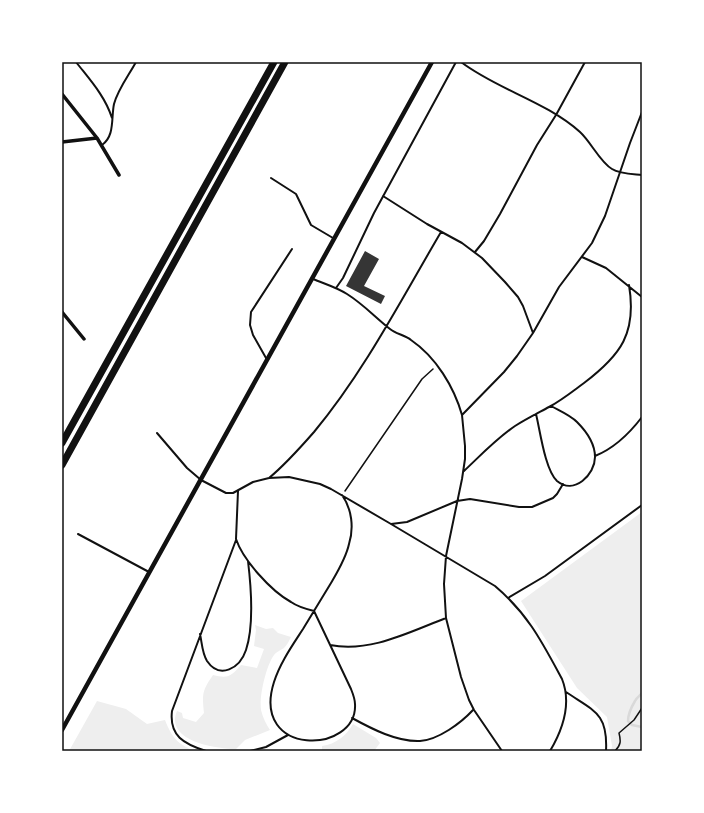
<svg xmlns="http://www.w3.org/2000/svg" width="704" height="813" viewBox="0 0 704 813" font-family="Literata,serif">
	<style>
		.green { fill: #eee }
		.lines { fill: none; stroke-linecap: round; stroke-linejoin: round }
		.stream { stroke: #d9d9d9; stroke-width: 2.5 }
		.building { fill: #353535 }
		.path { stroke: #111; stroke-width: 1.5 }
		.service { stroke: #111; stroke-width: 2 }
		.minor { stroke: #111; stroke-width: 3.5 }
		.tertiary { stroke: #111; stroke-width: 4.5 }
		.motorway { stroke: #111; stroke-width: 7 }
		.neatline { fill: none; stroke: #111; stroke-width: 1.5 }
	</style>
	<rect width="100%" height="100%" fill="#fff"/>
	<path class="green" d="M642 512V751H611L612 746 607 717 577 688 521 601Z
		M255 625 266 629 273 628 278 633 291 637C289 641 287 645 284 648 281 650 276 652 274 655 266 666 259 697 261 710 263 718 266 724 270 730L245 740 236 749C216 749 164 741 177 711L182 713 183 718 196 722 204 713C202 694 202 691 213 675 229 679 231 676 241 665L257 668 264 649 254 646 256 630Z
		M97 701 126 709 147 724 165 720C172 738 177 743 194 751H69Z
		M353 724 376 738 380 743 374 751H322V746C336 744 346 736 353 724Z"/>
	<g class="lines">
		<path class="stream" d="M642 666V669
			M642 686V692
			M642 693C640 696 637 697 635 701 632 706 628 715 628 721L632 725 642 727"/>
	</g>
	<path class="building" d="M365 251 379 259 364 286 385 296 381 304 346 286Z"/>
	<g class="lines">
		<path class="path" d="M345 491 422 379 433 369
			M615 751C621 745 621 741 619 733L634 720 642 708"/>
		<path class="service" d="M76 62C90 80 105 96 112 118
			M461 62C498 90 545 101 580 132 591 142 600 162 612 169 620 174 633 174 642 175
			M102 145C115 136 111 118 114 104 118 89 129 75 136 62
			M271 178 296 194 311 225 333 238
			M383 196 427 224 462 243 482 258 505 282 518 297 523 306 533 333
			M475 252 484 241 500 214 537 145 556 115 585 62
			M582 257 606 268 642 297
			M313 279C325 284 336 287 347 294 363 304 375 317 390 329 396 334 405 335 411 340 436 357 454 387 462 415
			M336 288 343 278 374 213 456 62
			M266 358 253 335 250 325 251 312 292 249
			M536 414C540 430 545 470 557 481 574 495 595 475 595 457 595 444 586 431 577 422 570 415 560 411 551 406
			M157 433 187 468 201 480 226 493H233L253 482 269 478 289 477 320 484 331 489 391 524 495 586C528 614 542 642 562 679 572 704 563 729 550 751
			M595 456C615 448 629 434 642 417
			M464 471C480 456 496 439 515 426 526 419 538 413 549 407 562 400 573 391 584 383 621 355 637 333 629 285
			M269 478C286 464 300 448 314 432 364 372 401 300 441 232
			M238 491 236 539C243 560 271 591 291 602 298 607 306 609 314 611L351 689C353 694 355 699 355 704 358 754 250 758 274 682 280 663 292 646 303 629 312 614 322 598 331 583 338 571 346 558 349 544 354 528 352 509 342 495
			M391 524 407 522 457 501 470 499 519 507H532L553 498 557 494 563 484
			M78 534 149 572
			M508 598 545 576 642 505
			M200 634C202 643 202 653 207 661 220 680 240 668 246 650 254 626 251 586 248 561
			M330 645C370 653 409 632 446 618
			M566 692C594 711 608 713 606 751
			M352 718C372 729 397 742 420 741 438 740 461 723 473 710
			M206 751C184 744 169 736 172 711L236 540
			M250 751 266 747 288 735
			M502 751 474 710 469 700 461 677 446 618 444 584 446 556 462 479 465 459V446L462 415 504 372 517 356 533 333 559 287 592 243 605 216 630 143 642 112"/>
		<path class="minor" d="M62 94 97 138 119 175
			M62 142 97 138
			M62 312 84 339"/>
		<path class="tertiary" d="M62 730 432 62"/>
		<path class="motorway" d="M62 443 274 62
			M62 465 285 62"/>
	</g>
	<rect width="704" height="813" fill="none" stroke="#ffffff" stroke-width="126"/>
	<rect x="63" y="63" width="578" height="687" class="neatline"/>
</svg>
